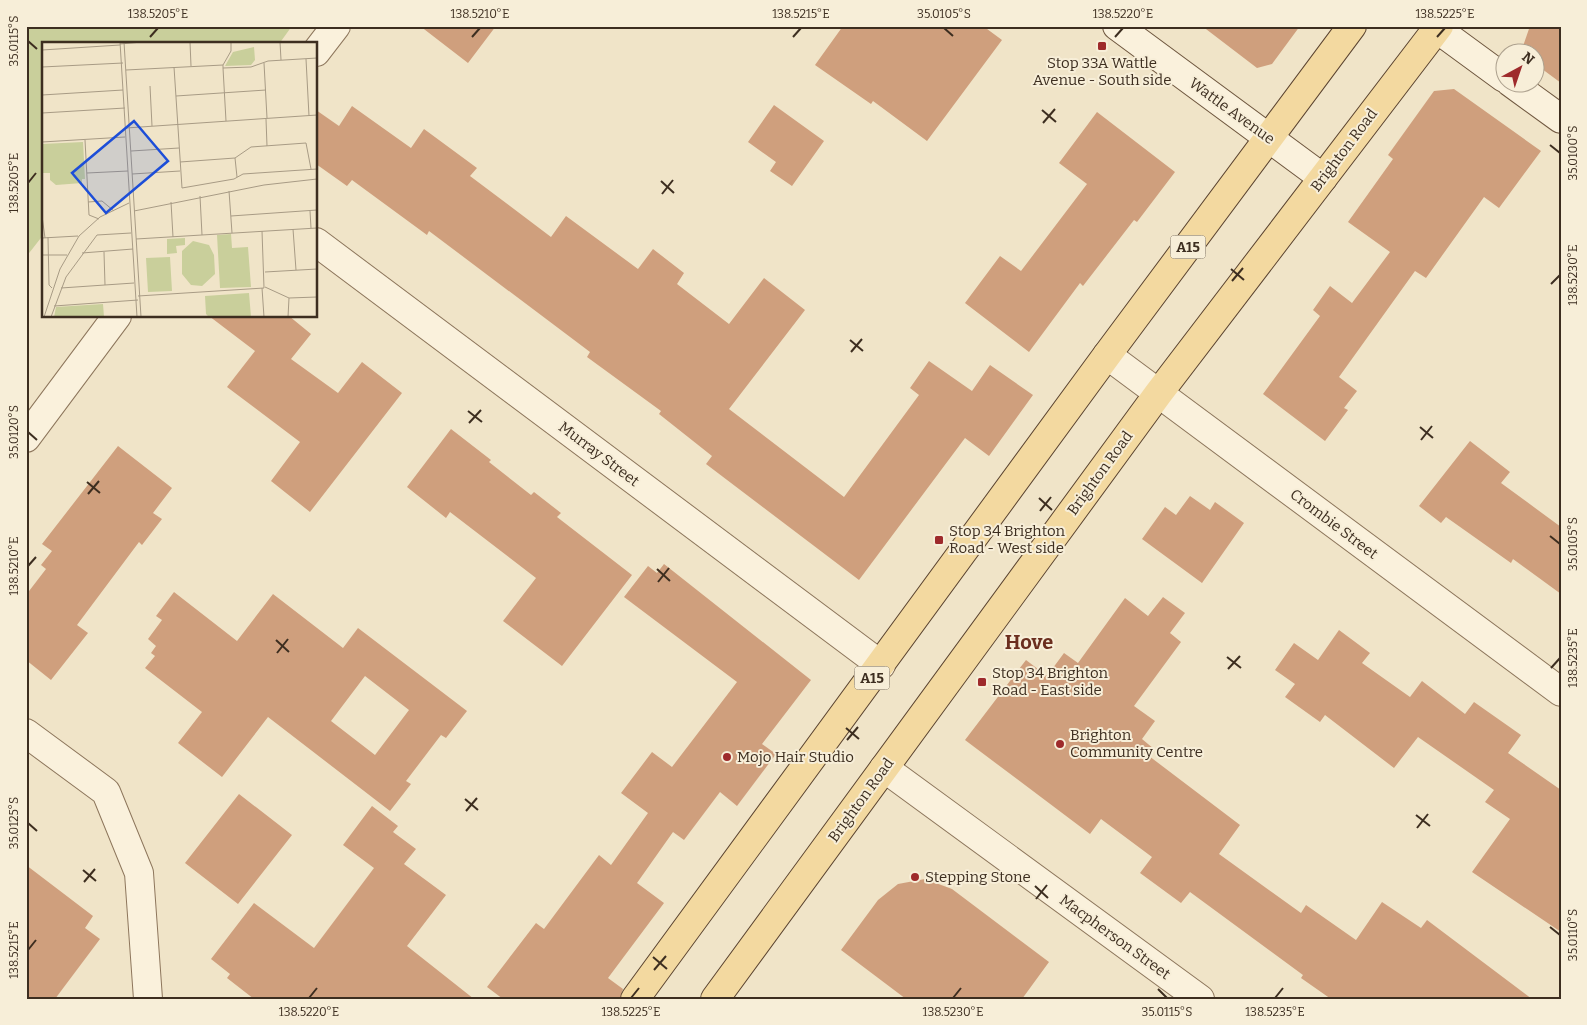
<svg xmlns="http://www.w3.org/2000/svg" width="1587" height="1025" viewBox="0 0 1587 1025" font-family="Bitter,serif">
	<style>
		.green { fill: #c9cf9b }
		.building { fill: #cf9f7d; fill-rule: evenodd }
		.lines { fill: none; stroke-linecap: round; stroke-linejoin: round }
		.street-casing { stroke: #8d765c; stroke-width: 30 }
		.secondary-casing { stroke: #6f573f; stroke-width: 30 }
		.primary-casing { stroke: #5b4430; stroke-width: 30 }
		.street { stroke: #faf1dc; stroke-width: 28 }
		.secondary { stroke: #faf1dc; stroke-width: 28 }
		.primary { stroke: #f3d9a0; stroke-width: 28 }
		.ticks { fill: none; stroke: #3d2e20; stroke-width: 2 }
		.poi-dot { fill: #9e2a2b; stroke: #f7eed8; stroke-width: 2 }
		.labels { text-anchor: middle; stroke-width: 4; stroke-linejoin: round; paint-order: stroke }
		.shield { fill: #f7eed8; stroke: #756857; stroke-width: 1 }
		.shield-label { font-size: 14px; font-weight: bold; fill: #3d2e20 }
		.poi-label { font-size: 15px; fill: #3d2e20; stroke: #f7eed8; text-anchor: start }
		.street-label { font-size: 15px; fill: #3d2e20; stroke: #f7eed8 }
		.district-label { font-size: 20px; font-weight: bold; fill: #6b2e1e; stroke: #f7eed8 }
		.inset-road { fill: none; stroke: #a89b85; stroke-width: 1 }
		.view { fill: #1d4ed8; fill-opacity: 0.15; stroke: #1d4ed8; stroke-width: 2.5 }
		.inset-edge { fill: none; stroke: #3d2e20; stroke-width: 2.5 }
		.neatline { fill: none; stroke: #3d2e20; stroke-width: 2 }
		.ticks-label { font-size: 12px; text-anchor: middle; fill: #3d2e20 }
	</style>
	<rect width="100%" height="100%" fill="#f0e4c8"/>
	<path class="green" d="M26 26H292L279 44H44V234L26 257Z"/>
	<path class="building" d="M420 26H496L468 63Z
		M843 26H983L1002 40 927 141 873 101 871 104 815 65Z
		M1202 26H1300L1272 64 1257 68Z
		M1530 26H1561V83L1534 63V52H1521Z
		M1454 89 1541 151 1499 208 1484 197 1426 278 1415 271 1339 377 1357 391 1344 408 1348 410 1325 441 1263 394 1320 316 1313 310 1330 286 1352 303 1390 252 1348 222 1393 159 1388 155 1434 91Z
		M774 105 824 141 792 186 770 171 776 162 748 142Z
		M352 106 411 148 424 129 477 168 470 176 551 237 566 216 638 269 653 249 684 273 677 284 729 324 764 278 805 310 729 409 844 497 919 395 910 388 929 361 972 391 990 365 1033 395 989 456 965 438 859 580 706 464 712 456 659 414 661 411 587 357 590 352 429 231 427 235 352 180 347 186 316 164V110L339 126Z
		M1097 112 1175 172 1137 222 1134 220 1083 286 1080 283 1029 352 965 303 1000 256 1021 271 1087 184 1059 163Z
		M209 316H289L311 334 291 359 338 393 362 362 402 393 310 512 271 481 300 442 227 387 255 351Z
		M451 429 491 460 489 462 531 495 534 492 561 513 557 517 632 575 562 666 503 621 536 578 450 512 446 518 407 487Z
		M1470 441 1510 472 1501 483 1561 527V594L1513 559 1511 563 1446 517 1441 523 1419 506Z
		M118 446 172 488 153 513 162 519 142 545 139 542 77 625 88 633 51 680 26 660V595L46 569 41 565 52 551 42 544Z
		M1190 496 1210 510 1215 502 1244 523 1202 583 1142 539 1165 507 1176 515Z
		M664 564 811 680 762 744 776 754 737 806 720 792 684 840 673 832 637 883 664 903 608 978 623 989 620 999H503L487 987 536 923 544 929 599 855 611 865 648 813 621 793 652 752 672 767 737 682 624 597 648 566 657 573Z
		M174 592 237 641 273 594 343 648 358 628 467 711 446 738 441 735 406 781 411 784 390 811 268 717 222 777 178 743 202 712 145 668 155 656 151 653 156 646 148 639 162 620 156 616ZM365 676 409 710 375 755 331 721Z
		M1163 597 1185 613 1170 633 1181 642 1134 706 1155 721 1142 739 1154 749 1149 756 1240 825 1219 854 1301 913 1306 905 1356 940 1382 902 1421 928 1427 920 1532 999H1331L1301 978 1303 975 1190 892 1181 903 1140 873 1152 857 1101 819 1090 834 965 740 1026 660 1047 676 1064 653 1078 663 1125 598 1148 616Z
		M1339 630 1370 653 1362 663 1410 697 1422 681 1465 714 1474 702 1521 735 1508 753 1561 790V932L1472 872 1510 819 1485 802 1494 790 1418 737 1394 768 1325 715 1320 722 1285 697 1295 684 1275 670 1294 643 1318 660Z
		M239 794 292 835 238 904 185 863Z
		M372 806 398 826 393 832 416 849 404 864 446 895 407 946 474 999H254L227 978 230 974 211 959 254 903 314 948 374 868 343 845Z
		M26 865 93 916 85 928 100 939 55 999H26Z
		M925 879 952 889 1049 962 1022 999H906L841 950 878 900 898 884Z"/>
	<g class="lines">
		<g class="street-casing">
			<path id="street" d="M316 52 336 26
				M316 242 881 665
				M1107 355 1561 692
				M26 438 117 316
				M26 733 106 792 139 873 148 999
				M884 768 1200 999"/>
		</g>
		<g class="secondary-casing">
			<path id="secondary" d="M1117 26 1323 178
				M1433 26 1504 78
				M1510 82 1561 119"/>
		</g>
		<g class="primary-casing">
			<path id="primary" d="M635 999 1107 355 1352 26
				M715 999 1158 394 1439 26"/>
		</g>
		<use href="#street" class="street"/>
		<use href="#secondary" class="secondary"/>
		<use href="#primary" class="primary"/>
	</g>
	<path class="ticks" d="M944 28 953 36M150 37 158 28M472 37 480 28M793 37 801 28M1115 37 1123 28M1437 37 1445 28M28 41 37 49M1042 110 1056 122M1043 123 1055 109M1550 145 1560 153M661 181 674 193M28 183 36 173M662 194 673 180M1231 269 1244 280M1232 281 1243 268M1551 284 1560 275M850 340 863 351M851 352 862 339M468 411 482 422M469 423 481 410M1420 427 1433 438M28 432 37 440M1421 440 1432 426M87 482 100 493M88 494 99 481M1039 498 1052 510M1040 511 1051 497M1550 536 1560 544M28 566 36 557M657 569 670 581M658 582 669 568M276 640 289 652M277 653 288 639M1227 657 1241 668M1551 668 1560 658M1228 669 1240 656M846 728 859 739M847 740 858 727M465 799 478 810M466 811 477 798M1416 815 1430 826M28 823 37 831M1417 828 1428 814M83 870 96 881M84 882 95 869M1035 886 1048 898M1036 899 1047 885M1550 927 1560 935M28 950 36 940M653 957 667 969M654 970 666 956M1158 989 1167 998M309 998 317 988M631 998 639 988M953 998 961 988M1275 998 1283 988"/>
	<g class="poi-dot">
		<rect x="1097" y="41" width="10" height="10" rx="2.5"/>
		<rect x="934" y="535" width="10" height="10" rx="2.5"/>
		<rect x="977" y="677" width="10" height="10" rx="2.5"/>
		<circle cx="1060" cy="744" r="5"/>
		<circle cx="727" cy="757" r="5"/>
		<circle cx="915" cy="877" r="5"/>
	</g>
	<g class="labels">
		<g class="shield">
			<rect x="1170.5" y="235.5" width="35" height="23" rx="4"/>
			<rect x="854.5" y="666.5" width="35" height="23" rx="4"/>
		</g>
		<g class="shield-label">
			<text x="1188" y="252">A15</text>
			<text x="872" y="683">A15</text>
		</g>
		<g class="poi-label">
			<text x="1102" y="68" text-anchor="middle">Stop 33A Wattle<tspan x="1102" dy="17">Avenue - South side</tspan></text>
			<text x="949" y="536">Stop 34 Brighton<tspan x="949" dy="17">Road - West side</tspan></text>
			<text x="992" y="678">Stop 34 Brighton<tspan x="992" dy="17">Road - East side</tspan></text>
			<text x="1070" y="740">Brighton<tspan x="1070" dy="17">Community Centre</tspan></text>
			<text x="737" y="762">Mojo Hair Studio</text>
			<text x="925" y="882">Stepping Stone</text>
		</g>
		<g class="street-label">
			<text transform="translate(1232 111) rotate(36)" y="5">Wattle Avenue</text>
			<text transform="translate(1344 150) rotate(-53)" y="5">Brighton Road</text>
			<text transform="translate(599 454) rotate(37)" y="5">Murray Street</text>
			<text transform="translate(1100 473) rotate(-54)" y="5">Brighton Road</text>
			<text transform="translate(1334 524) rotate(37)" y="5">Crombie Street</text>
			<text transform="translate(861 800) rotate(-54)" y="5">Brighton Road</text>
			<text transform="translate(1115 937) rotate(36)" y="5">Macpherson Street</text>
		</g>
		<g class="district-label">
			<text x="1029" y="649">Hove</text>
		</g>
	</g>
	<g transform="translate(42 42)">
		<rect width="275" height="275" fill="#f0e4c8"/>
		<path d="M212 5 213 18 209 23 183 24 191 10ZM41 100 43 137H40V141L14 143 8 138V131H0V102ZM189 192 190 206 206 205 209 245 178 246 175 193ZM143 196V203L134 204 135 211 125 212V197ZM151 199 167 203 172 213 173 232 160 244 149 243 140 232V209ZM128 215 130 249 106 250 104 216ZM207 251 209 275H167L164 272 163 254ZM61 262 62 275H12L14 265Z" fill="#c9cf9b"/>
		<path class="inset-road" d="M78 0 95 275M82 0 99 275M148 0 149 24M238 0 239 18M78 2 100 0M0 8 78 3M264 17 267 74M222 21 225 76M181 23 189 9V0M0 25 81 21M132 25 140 146 192 137 201 132 275 127M181 26 184 79M84 28 181 23V26L209 25 226 19 275 16M108 44 110 84M0 53 81 48M134 54 224 48M0 71 83 66M224 77 225 104M84 86 275 73M43 98 47 173 57 177M0 100 83 95M89 109 137 106M193 116 195 135M138 120 193 116 209 105 264 101 269 127M45 131 86 129M90 132 138 129M187 149 190 191M158 154 160 193M46 160 60 159 72 169M129 160 131 195M92 169 222 143 275 137M268 169 269 186M0 174 3 196M189 174 275 168M251 187 254 228M6 195 7 243 10 246M0 196 36 194M94 197 275 186M62 210 63 243M40 211 91 207M0 213H25M223 230 275 227M223 245 247 256 275 255M19 246 92 241M220 246 222 275M96 254 222 246 220 189M12 264 96 258M2 275 18 227 37 194 58 175 87 161M9 275 24 235 55 193 89 191M246 275 247 256"/>
		<path class="view" d="M92 79 126 119 64 171 30 131Z"/>
		<rect width="275" height="275" class="inset-edge"/>
	</g>
	<rect width="1587" height="1025" fill="none" stroke="#f7eed8" stroke-width="55"/>
	<g transform="translate(1520 68) rotate(40)"><circle r="24" fill="#f7eed8" stroke="#ada18e"/>
	<path d="M0-4L9 19L0 12L-9 19Z" fill="#9e2a2b"/>
	<text y="-8" font-size="14" font-weight="bold" text-anchor="middle" fill="#3d2e20">N</text>
	</g>
	<rect x="28" y="28" width="1532" height="970" class="neatline"/>
	<g class="ticks-label">
		<text x="158" y="18">138.5205°E</text>
		<text x="480" y="18">138.5210°E</text>
		<text x="801" y="18">138.5215°E</text>
		<text x="944" y="18">35.0105°S</text>
		<text x="1123" y="18">138.5220°E</text>
		<text x="1445" y="18">138.5225°E</text>
		<text transform="translate(14 41) rotate(-90)" y="4">35.0115°S</text>
		<text transform="translate(1573 153) rotate(-90)" y="4">35.0100°S</text>
		<text transform="translate(14 183) rotate(-90)" y="4">138.5205°E</text>
		<text transform="translate(1573 275) rotate(-90)" y="4">138.5230°E</text>
		<text transform="translate(14 432) rotate(-90)" y="4">35.0120°S</text>
		<text transform="translate(1573 544) rotate(-90)" y="4">35.0105°S</text>
		<text transform="translate(14 566) rotate(-90)" y="4">138.5210°E</text>
		<text transform="translate(1573 658) rotate(-90)" y="4">138.5235°E</text>
		<text transform="translate(14 823) rotate(-90)" y="4">35.0125°S</text>
		<text transform="translate(1573 935) rotate(-90)" y="4">35.0110°S</text>
		<text transform="translate(14 950) rotate(-90)" y="4">138.5215°E</text>
		<text x="309" y="1016">138.5220°E</text>
		<text x="631" y="1016">138.5225°E</text>
		<text x="953" y="1016">138.5230°E</text>
		<text x="1167" y="1016">35.0115°S</text>
		<text x="1275" y="1016">138.5235°E</text>
	</g>
</svg>
